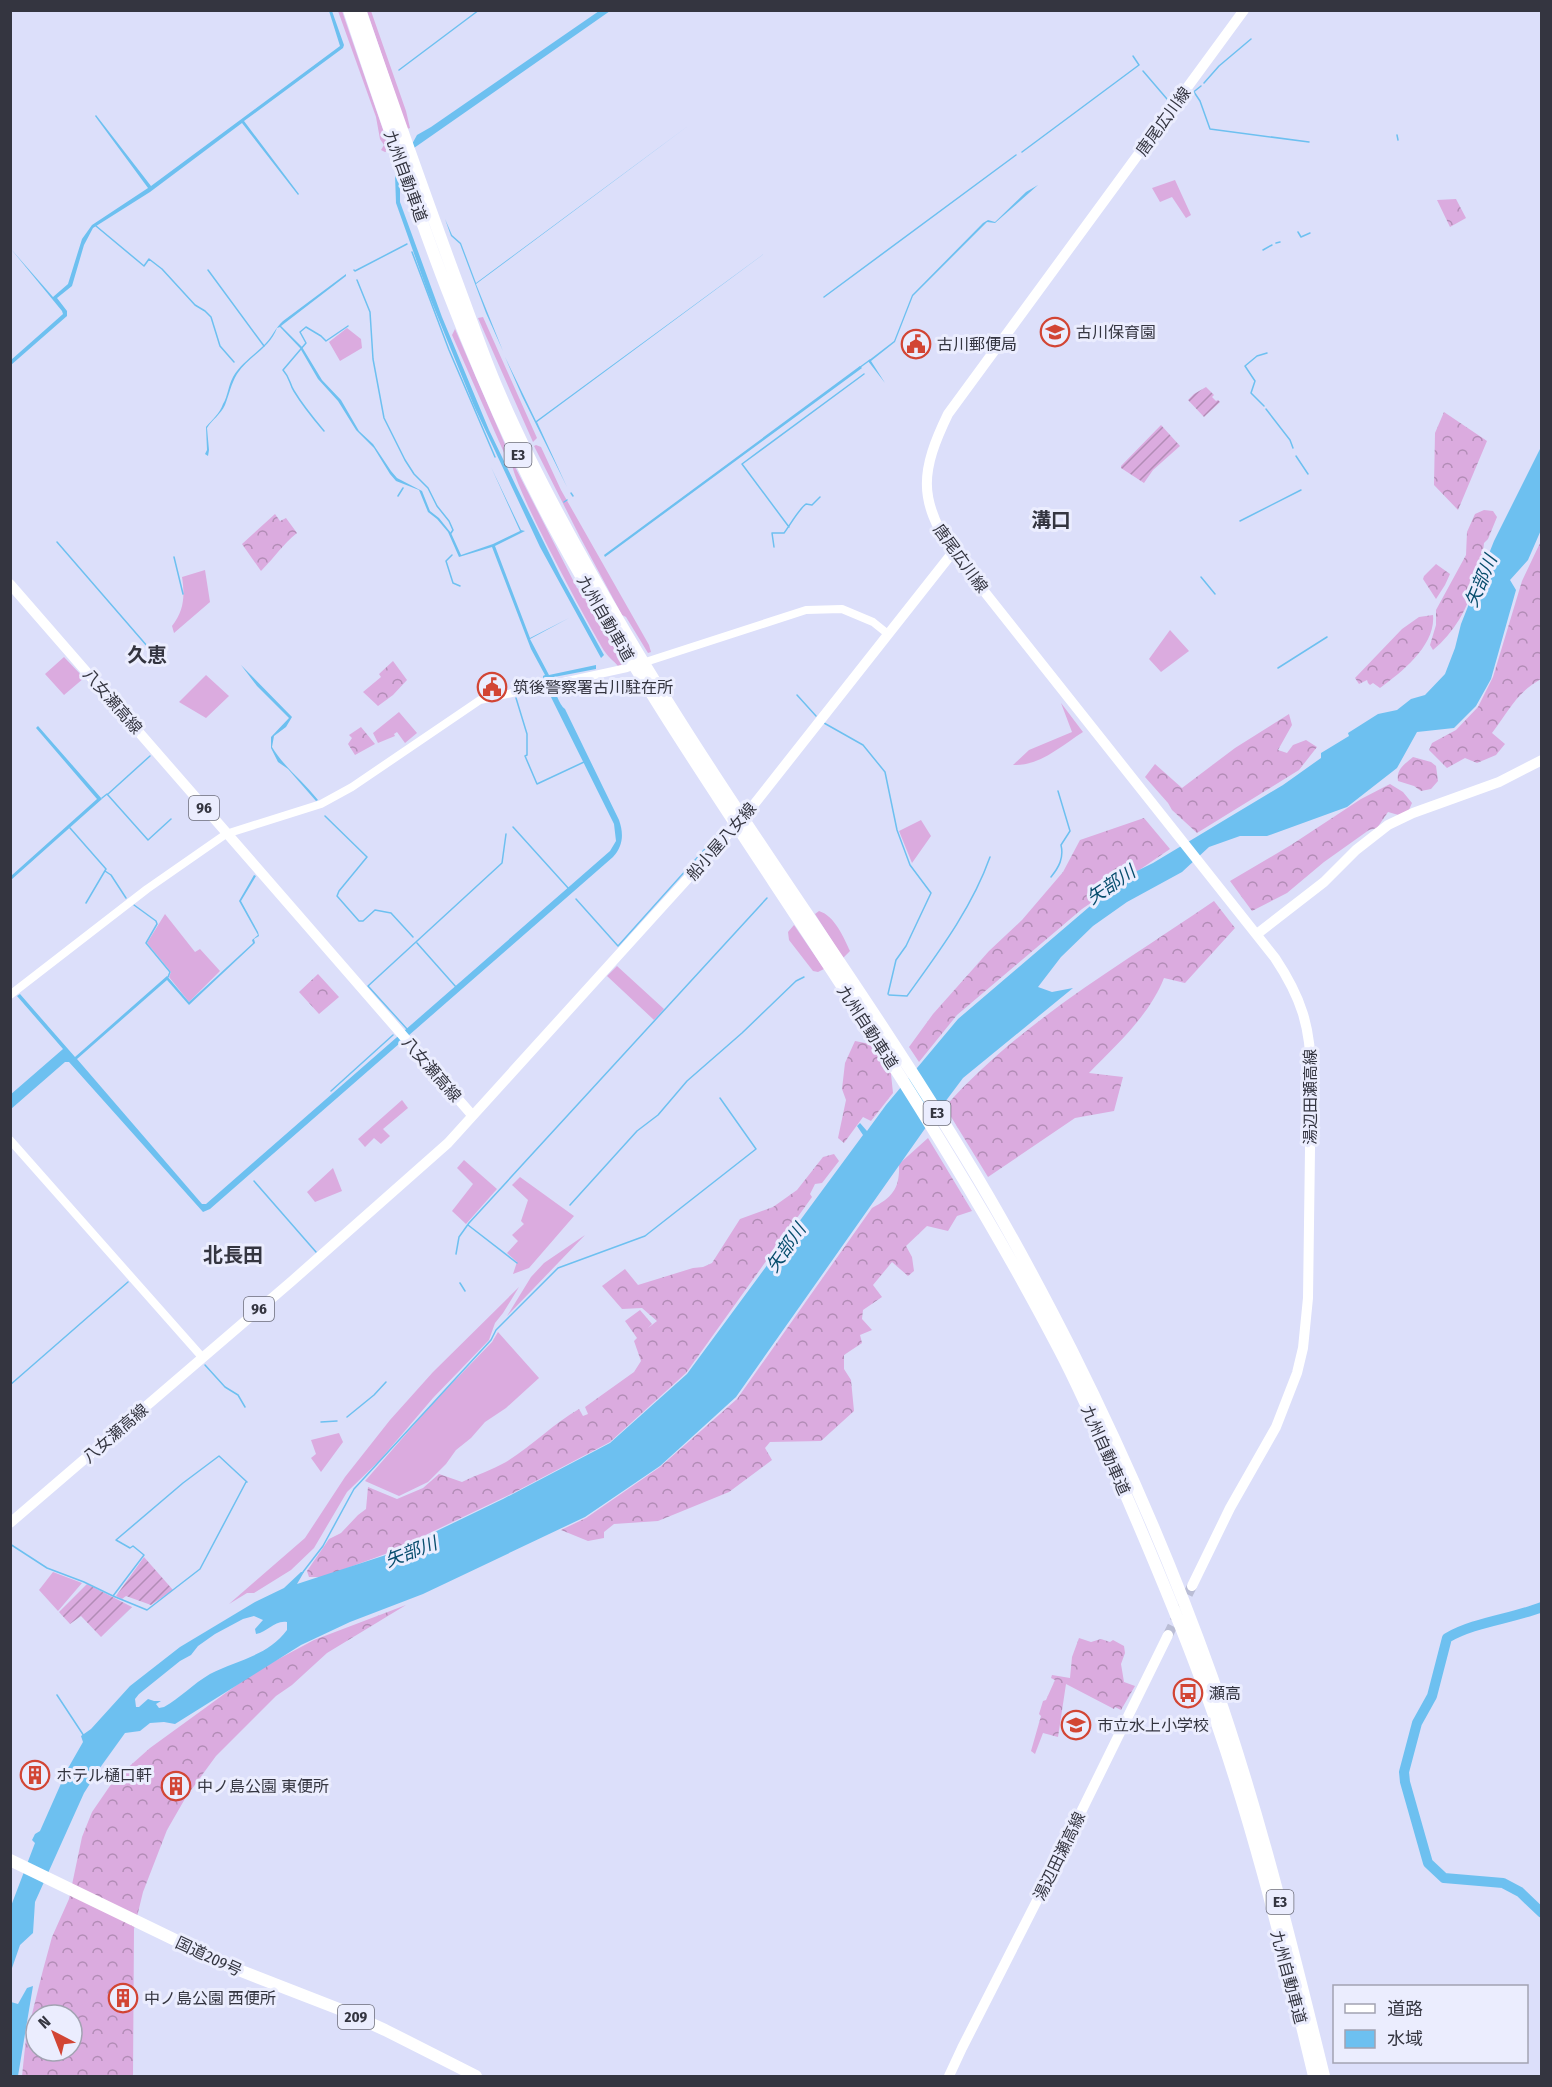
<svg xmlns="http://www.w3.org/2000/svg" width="1552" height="2087" viewBox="0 0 1552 2087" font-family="'Fira Sans Condensed','Noto Sans JP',sans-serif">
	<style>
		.grass { fill: #dbabdf }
		.forest { fill: url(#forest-crowns); fill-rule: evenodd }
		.garden { fill: url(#garden-furrows) }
		.water { fill: #6dc0f0; fill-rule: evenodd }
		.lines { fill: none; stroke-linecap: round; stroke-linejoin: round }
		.stream { stroke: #6dc0f0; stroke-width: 1.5 }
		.river { stroke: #6dc0f0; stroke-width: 10 }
		.major-tunnel { stroke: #babdd5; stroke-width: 10; stroke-dasharray: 10 5; stroke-linecap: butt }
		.minor { stroke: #fff; stroke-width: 8 }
		.major { stroke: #fff; stroke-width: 10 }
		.highway { stroke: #fff; stroke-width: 12 }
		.labels { text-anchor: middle; stroke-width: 6; stroke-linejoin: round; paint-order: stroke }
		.shield { fill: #ebedfe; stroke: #6b6c79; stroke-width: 1.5 }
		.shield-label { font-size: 15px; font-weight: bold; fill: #343540 }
		.street-label { font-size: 16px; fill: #343540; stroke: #ebedfe }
		.poi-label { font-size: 16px; fill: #343540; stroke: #ebedfe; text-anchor: start }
		.water-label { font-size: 18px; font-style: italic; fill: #074d6d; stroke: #ebedfe }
		.quarter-label { font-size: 20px; font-weight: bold; fill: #343540; stroke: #ebedfe }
	</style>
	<defs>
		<pattern id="forest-crowns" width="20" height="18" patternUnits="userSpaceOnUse" patternTransform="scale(1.5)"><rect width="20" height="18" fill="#dbabdf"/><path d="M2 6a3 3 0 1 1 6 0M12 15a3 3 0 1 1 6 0" fill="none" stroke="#b28cb6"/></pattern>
		<pattern id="garden-furrows" width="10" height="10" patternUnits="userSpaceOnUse" patternTransform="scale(1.5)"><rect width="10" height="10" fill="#dbabdf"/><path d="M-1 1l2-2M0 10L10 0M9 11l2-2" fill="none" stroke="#b28cb6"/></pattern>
	</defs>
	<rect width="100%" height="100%" fill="#dcdffa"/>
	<path class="grass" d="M338 11H342L390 150 385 152 381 150 384 145 380 139 376 117Z
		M367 11H371L406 111 410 128 407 129Z
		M1175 180 1191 215 1186 218 1172 197 1160 202 1152 188Z
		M483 317 537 438 533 442 478 318Z
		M347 328 361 339 362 348 340 361 329 342Z
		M455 329 510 456 505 455 452 335Z
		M536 445 541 447 561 490 649 645 651 652 648 653 626 617 622 615 580 537 534 446Z
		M512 461 577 588 583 592 610 639 626 663 618 666C614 661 609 658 605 652 591 630 508 477 512 461Z
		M205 570 210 602 174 633 172 626C184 611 185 596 182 577Z
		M1170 630 1189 651 1161 672 1149 659Z
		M64 657 84 678 64 695 45 674Z
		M206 675 229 696 206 718 179 702Z
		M1061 703 1083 732C1061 746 1040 766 1013 765L1029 750 1072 732Z
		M399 712 417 733 405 743 397 732 394 734 395 736 378 743 373 733Z
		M921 820 931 836 912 863 899 831Z
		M819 911C835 916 844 938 850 951L843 958 815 914Z
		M165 914 195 952 200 949 220 971 189 1002 169 977 171 972 147 943Z
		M794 925 824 969 818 972 813 971 789 940 788 932Z
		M617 966 664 1009 654 1020 607 976Z
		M402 1100 408 1108 383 1129 390 1136 381 1144 374 1138 365 1147 358 1139Z
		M464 1160 497 1189 466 1224 452 1211 473 1184 457 1168Z
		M333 1168 342 1191 315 1202 307 1192Z
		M520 1177 574 1216 529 1268 513 1274 517 1262 507 1253 518 1241 512 1235 524 1224 521 1221 528 1200 512 1185Z
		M585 1235 507 1316 531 1277 544 1263Z
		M519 1287 503 1313 495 1323 489 1340 433 1398 380 1460 347 1492 314 1548 291 1570 254 1593H247L229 1604 305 1538 345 1477 390 1420 433 1372Z
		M498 1332 539 1378 506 1408 485 1422 471 1438 456 1450 446 1464 428 1482 399 1496 365 1481 434 1402 492 1342Z
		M339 1433 343 1442 321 1472 311 1458 316 1454 311 1440Z
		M53 1572 82 1583 58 1611 39 1590Z"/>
	<path class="forest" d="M1456 199 1466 218 1450 227 1437 200Z
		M1444 412 1487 441 1458 510 1434 485 1435 433Z
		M1484 510 1493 511 1497 517 1488 539 1484 543 1482 560 1478 563C1476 569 1477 575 1475 582 1468 608 1454 633 1433 650L1430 645 1436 625V610L1466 555 1467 532 1475 514Z
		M275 514 280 521 286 518 297 533C283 544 274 558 261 571L242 544Z
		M1541 541V679C1516 693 1509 711 1492 733L1505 744 1496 755 1477 763 1465 758 1447 768 1429 750 1432 743 1456 730 1478 707 1493 677 1522 581Z
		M1436 564 1450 574 1445 585 1436 599 1423 579 1424 576Z
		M1433 615C1436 645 1402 672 1380 688L1373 683 1370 685 1368 683 1367 680 1359 684 1355 678 1402 629 1419 617Z
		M393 661 407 680 393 695 378 706 363 692 381 677 379 674Z
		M1289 714 1292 725 1278 750 1287 753 1293 745 1306 740 1317 747 1299 770 1197 833 1172 810 1168 803 1145 777 1155 764 1182 788 1235 748Z
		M361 727 375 744 355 755 348 744 352 738 349 735Z
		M1413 757 1431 762 1436 766 1438 781 1431 789 1421 791 1414 786 1398 781C1396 769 1405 764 1413 757Z
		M1390 784 1403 792 1412 803 1408 812 1402 816 1388 812 1377 828 1369 830 1324 862 1287 893 1252 911 1230 881 1291 845 1361 799Z
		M1144 818 1170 849 1082 909 957 1015 919 1062 909 1047 933 1014 989 951 1022 920 1063 872 1080 840Z
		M1214 901 1235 928 1185 983 1164 978C1149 1016 1117 1044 1089 1073L1123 1077 1114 1111 1075 1118 988 1177 945 1107C1020 1022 1121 965 1214 901Z
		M318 974 339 997 319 1014 299 992Z
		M855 1041 875 1045 891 1074 893 1093 871 1121 863 1117 844 1143 838 1138 846 1100 842 1089 845 1063Z
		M928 1138 972 1211 957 1216 948 1231 927 1226 906 1246 912 1257 914 1271 908 1276 892 1262 873 1285 882 1297 863 1310 862 1319 872 1330 860 1335 862 1343 844 1355V1369L851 1380 854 1411 821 1441 770 1442 765 1448 772 1460 729 1492 658 1521 614 1524 604 1532V1538L588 1541 561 1530 586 1518 660 1467 737 1399 872 1208C893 1197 900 1188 899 1164Z
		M834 1154 839 1161 822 1183 815 1184 810 1194 812 1197 686 1373 610 1442 513 1493 388 1553 323 1577H309L307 1571 329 1539 341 1533 358 1515 366 1509 368 1487 397 1499 423 1488 439 1474 462 1482C476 1475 492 1470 506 1462 532 1446 553 1424 579 1409L583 1416 588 1414 585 1407 634 1372 641 1361 634 1341 637 1338 625 1321 640 1310 652 1324 648 1328 657 1321 642 1308 622 1309 602 1286 625 1269 638 1285 693 1268 703 1267 712 1263 740 1219 773 1207 797 1190 823 1157Z
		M406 1605 327 1653 292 1685 276 1696 216 1756 186 1797 167 1830 143 1892 134 1929 133 2076H22L26 2038 43 1970 52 1937 69 1899 82 1837 92 1812 114 1780 150 1748 256 1671 314 1640ZM36 2015H72V2051H36Z
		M1079 1638 1091 1642 1101 1639 1110 1642 1113 1640 1124 1646 1125 1653 1121 1664 1124 1682 1135 1686 1121 1710 1115 1707 1114 1709 1066 1684 1058 1737 1043 1733 1035 1754 1031 1751 1041 1716 1039 1714 1043 1701 1046 1700 1055 1680 1051 1678 1052 1675 1070 1678 1072 1657Z"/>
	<path class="garden" d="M1206 387 1214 395 1212 397 1216 401 1218 400 1220 402 1204 417 1188 400 1194 394Z
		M1161 425 1180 446 1153 470 1144 483 1121 468V466Z
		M144 1557 173 1590 151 1605 126 1596 122 1599 116 1596Z
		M87 1584 132 1607 101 1637 81 1616 70 1624 59 1612Z"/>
	<path class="water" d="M329 11H332L344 45 343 48 244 121 299 194 298 195 242 123 150 192 93 228 84 245 72 286 57 298 67 311V316L11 365V360L63 314 62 311 11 249 53 297 68 284 82 239 92 225 148 188 95 116 96 115 151 186 340 46Z
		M599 11H610L414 148 400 177V202L442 317 489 430 517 488 561 577 604 655 601 658 540 547 474 406 428 293 396 203 395 175 417 135 431 127Z
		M688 126 476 284 503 351 486 313 460 244 451 236 445 219 452 235 461 243 476 283Z
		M1038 185 995 223 987 222 913 296 895 342 871 361 885 383 868 361 894 341 912 295 983 223 988 220 995 222 1026 192Z
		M776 245 537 422 567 487 522 396 505 357 536 421Z
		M346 274V276L281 326 302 347 322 380 341 400 359 431 373 444 391 471 397 478 422 491 430 511 439 518 451 533 461 555 493 544 520 531 491 467 521 530 525 531 495 546 530 638 569 618 530 639 549 675 596 665V669L554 677 551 680C554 688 559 705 565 709L619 820C624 834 623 846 613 857L210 1209 203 1212 69 1062H65L11 1109 10 1095 63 1049 17 996 20 994 75 1057 167 976 189 1002 253 943 252 940 258 935 239 901 254 875 256 876 241 901 258 932 259 936 254 939 255 943 189 1005 167 980 77 1059 202 1204H206L610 851 616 841 614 824 543 681V676L545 675 531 649 492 547 459 557 448 532 437 519 428 512 419 490 396 481 390 474 374 448 356 430 338 401 318 379 300 348 280 327 277 328C270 348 248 357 237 374 231 384 229 395 225 405 221 414 212 420 207 428L209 450 208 456 205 454 207 450 206 427C212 420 220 413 223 404 228 396 228 386 233 377 241 363 255 355 266 343 273 336 275 328 283 321Z
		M860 366 862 368 605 557 604 555Z
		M1541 447V530L1528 560 1510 580 1516 590 1491 679 1476 706 1454 728 1417 732 1397 768 1347 807 1267 836H1240L1209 847 1182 872 1127 902 1093 926 1061 957 1038 987 1052 992 1073 988 963 1078 924 1130 736 1397 660 1466 585 1517 423 1594 350 1622 301 1645 175 1724 164 1722 150 1723 140 1731 125 1733 102 1765 84 1793 35 1902 33 1933 20 1945 11 1971V1906L35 1843 32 1840 35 1834 40 1831 67 1770 83 1742 81 1736 91 1729 130 1686 180 1647 255 1602 284 1588 301 1572H304L297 1584 389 1554 503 1499 610 1443 687 1374 863 1135 857 1126 860 1123 867 1131 886 1105 958 1019 1123 878 1153 863 1283 785 1321 758V753L1349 736 1348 733 1378 714 1397 710 1411 699 1425 695 1445 674 1455 648 1461 624 1494 541ZM254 1616 263 1620 255 1629 256 1634C268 1632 274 1620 287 1622V1630C268 1656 237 1660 210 1674 193 1684 180 1698 164 1707L159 1708 156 1704 161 1701H154L148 1699 139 1707H136L135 1699 139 1694 180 1661 191 1655 198 1646 215 1634 243 1619Z
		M241 665 292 717 286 727 274 736 272 747C284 767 303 781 318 800L316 801 288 769 278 762 271 748V737L289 718 257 686Z
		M38 726 102 799 11 880V876L97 799 36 728Z
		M33 1986 18 2076H11V2002L18 2004 27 1988Z"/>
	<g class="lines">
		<path class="stream" d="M399 70 479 10
			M1143 71 1167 99
			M1204 83 1219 66 1251 39
			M1194 92 1200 101 1210 129 1309 142
			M1191 94 1201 86
			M1397 135 1398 140
			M1022 152 1139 65 1133 56
			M96 226 144 266 149 259 162 269 195 305 205 311 211 317 220 346 234 362
			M1298 232 1301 237 1310 233
			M1276 243 1280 242
			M1263 250 1272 245
			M412 252 449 350 495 457
			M208 270 264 346
			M354 270 355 271 407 244
			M357 280 370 312 373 359 384 418 405 460 414 474 428 488 437 506 449 521 453 530 451 533
			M824 297 1016 155
			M859 368 870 360
			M1264 406 1251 393 1255 381 1245 366 1257 356 1267 353
			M1266 409 1290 440 1293 448
			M324 431C313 418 303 406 294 391 289 383 291 379 283 370L306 343 300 332 306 327 321 336 326 341 348 326
			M1296 456 1308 474
			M571 493 573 496
			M398 496 403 488
			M564 502 567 500
			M1240 521 1301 490
			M789 527 742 464 864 374
			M57 542 154 654
			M774 547 772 533H784C790 525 799 509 806 504L812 505 820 497
			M452 555 446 561 453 583 460 586
			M174 557 183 594
			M1201 577 1215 594
			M1278 668 1327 637
			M797 695 816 716
			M516 698 527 734V755L525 756 537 784 584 762
			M824 723 863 745 885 772 897 830 910 865 931 893 906 946 896 960 888 994
			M108 794 150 756
			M102 798 107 794 148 840 171 819
			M325 816 367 857 339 891 337 896 359 921H363L375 910 391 913 413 937
			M513 827 569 889
			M70 828 106 869 86 903
			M105 871 111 875 126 898
			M1051 877C1059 867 1064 858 1061 845L1070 831 1058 791
			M576 899 618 946 722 830
			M134 905 156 921 157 924 146 943 170 972 168 977
			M417 943 456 987
			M889 995 907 996C938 953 972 908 990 857
			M407 1029 368 986 502 863 506 834
			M331 1091 393 1035
			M254 1181 316 1252
			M570 1205 637 1131 658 1115 687 1081 742 1033 796 981 804 977
			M468 1225 517 1263
			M456 1254 459 1237 469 1223 767 898
			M460 1283 465 1291
			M205 1365 225 1387 238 1395 245 1407
			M10 1385 128 1282
			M347 1417 374 1395 386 1382
			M321 1422 337 1421
			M10 1544 47 1568 84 1582 113 1596 144 1555 133 1546 130 1548 116 1540 183 1483 219 1456 247 1482
			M303 1572 323 1546 354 1489 491 1340 496 1330 558 1268 645 1236 756 1149 720 1098
			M113 1596 147 1610 200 1569 246 1482
			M57 1695 84 1736"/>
		<path class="river" d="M1542 1607C1511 1619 1474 1622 1447 1638L1432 1696 1417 1723 1404 1772 1405 1782 1428 1863 1444 1878 1503 1883 1520 1892 1542 1913"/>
		<path class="major-tunnel" d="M1168 1635 1192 1586"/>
		<path class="minor" d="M10 995 147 889 226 834 321 804 352 787 480 700 627 668 806 610 842 609 873 622 888 634
			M10 1140 202 1357"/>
		<path class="major" d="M10 584 472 1115
			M1257 934 1324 882 1356 850 1388 825 1413 813 1499 782 1542 760
			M10 1523 292 1281 448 1143 748 812 953 552
			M1192 1586 1230 1508 1276 1427 1297 1373 1303 1348 1308 1298 1311 1075C1311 1027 1301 997 1275 958L953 552C917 499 921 470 948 414L1244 10
			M949 2076 962 2048 1051 1873 1168 1635"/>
		<path class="highway" d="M349 10C409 188 468 369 558 535 656 714 775 879 884 1051 946 1148 1006 1247 1059 1349 1086 1400 1108 1454 1131 1507 1155 1563 1179 1620 1200 1677 1249 1806 1282 1943 1314 2076
			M360 10C393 105 426 199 461 293 473 325 484 358 498 390 534 474 580 556 627 635 732 813 858 980 965 1157 1003 1219 1038 1284 1071 1349 1124 1455 1172 1565 1212 1677 1258 1807 1291 1942 1324 2076
			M10 1860 231 1967 339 2009 385 2030 476 2076"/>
	</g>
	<defs>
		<g id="school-ring" transform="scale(1.5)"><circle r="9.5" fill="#ebedfe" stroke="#d24534" stroke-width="1.5"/><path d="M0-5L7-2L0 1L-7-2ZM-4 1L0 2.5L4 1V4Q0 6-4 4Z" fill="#d24534"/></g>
		<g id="civic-ring" transform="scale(1.5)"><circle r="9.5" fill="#ebedfe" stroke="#d24534" stroke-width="1.5"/><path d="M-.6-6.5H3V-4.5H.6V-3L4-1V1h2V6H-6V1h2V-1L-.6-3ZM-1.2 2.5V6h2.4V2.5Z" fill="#d24534"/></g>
		<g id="bus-ring" transform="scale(1.5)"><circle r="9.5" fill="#ebedfe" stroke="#d24534" stroke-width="1.5"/><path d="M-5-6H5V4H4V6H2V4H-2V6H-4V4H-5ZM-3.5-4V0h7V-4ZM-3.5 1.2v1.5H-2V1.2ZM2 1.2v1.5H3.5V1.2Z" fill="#d24534"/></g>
		<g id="building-ring" transform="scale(1.5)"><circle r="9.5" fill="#ebedfe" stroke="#d24534" stroke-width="1.5"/><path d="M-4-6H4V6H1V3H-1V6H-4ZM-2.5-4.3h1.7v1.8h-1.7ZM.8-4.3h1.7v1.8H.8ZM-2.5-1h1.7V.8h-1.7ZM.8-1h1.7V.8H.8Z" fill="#d24534"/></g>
	</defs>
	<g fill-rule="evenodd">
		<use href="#school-ring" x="1055" y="332"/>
		<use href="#civic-ring" x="916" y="344"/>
		<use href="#civic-ring" x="492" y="687"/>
		<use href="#bus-ring" x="1188" y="1693"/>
		<use href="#school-ring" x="1076" y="1725"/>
		<use href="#building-ring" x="35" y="1775"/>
		<use href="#building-ring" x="176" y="1786"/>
		<use href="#building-ring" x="123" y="1998"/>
	</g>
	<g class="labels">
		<g class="shield">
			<rect x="504.5" y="443" width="27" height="24" rx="4.5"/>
			<rect x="189" y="796" width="30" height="24" rx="4.5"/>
			<rect x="923.5" y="1101" width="27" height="24" rx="4.5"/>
			<rect x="244" y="1297" width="30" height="24" rx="4.5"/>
			<rect x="1266.5" y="1890" width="27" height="24" rx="4.5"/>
			<rect x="338" y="2005" width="36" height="24" rx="4.5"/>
		</g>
		<g class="shield-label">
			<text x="518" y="460">E3</text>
			<text x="204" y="813">96</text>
			<text x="937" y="1118">E3</text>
			<text x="259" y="1314">96</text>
			<text x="1280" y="1907">E3</text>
			<text x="356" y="2022">209</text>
		</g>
		<g class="street-label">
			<text transform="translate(1163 121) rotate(-54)" y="6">唐尾広川線</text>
			<text transform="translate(406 176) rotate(70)" y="6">九州自動車道</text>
			<text transform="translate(961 558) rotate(54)" y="6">唐尾広川線</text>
			<text transform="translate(606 618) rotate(60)" y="6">九州自動車道</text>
			<text transform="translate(113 701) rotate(49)" y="6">八女瀬高線</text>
			<text transform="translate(721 841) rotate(-49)" y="6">船小屋八女線</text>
			<text transform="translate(868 1027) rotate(57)" y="6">九州自動車道</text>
			<text transform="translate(432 1069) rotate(49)" y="6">八女瀬高線</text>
			<text transform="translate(1310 1097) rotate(-90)" y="6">湯辺田瀬高線</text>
			<text transform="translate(115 1433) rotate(-41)" y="6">八女瀬高線</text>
			<text transform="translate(1106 1450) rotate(66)" y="6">九州自動車道</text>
			<text transform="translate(1059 1856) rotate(-64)" y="6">湯辺田瀬高線</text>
			<text transform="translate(209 1956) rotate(25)" y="6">国道209号</text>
			<text transform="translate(1289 1977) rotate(75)" y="6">九州自動車道</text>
		</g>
		<g class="poi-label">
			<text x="1076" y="338">古川保育園</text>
			<text x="937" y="350">古川郵便局</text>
			<text x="513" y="693">筑後警察署古川駐在所</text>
			<text x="1209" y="1699">瀬高</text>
			<text x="1097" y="1731">市立水上小学校</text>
			<text x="56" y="1781">ホテル樋口軒</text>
			<text x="197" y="1792">中ノ島公園 東便所</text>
			<text x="144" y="2004">中ノ島公園 西便所</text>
		</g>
		<g class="water-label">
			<text transform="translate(1481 581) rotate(-67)" y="6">矢部川</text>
			<text transform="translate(1111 885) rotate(-34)" y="6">矢部川</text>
			<text transform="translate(786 1248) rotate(-55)" y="6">矢部川</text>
			<text transform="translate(411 1552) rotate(-21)" y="6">矢部川</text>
		</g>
		<g class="quarter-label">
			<text x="1051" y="527">溝口</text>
			<text x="147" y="662">久恵</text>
			<text x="233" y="1262">北長田</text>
		</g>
	</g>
	<rect width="1552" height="2087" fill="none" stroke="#343540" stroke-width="24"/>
	<rect x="1333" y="1985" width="195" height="78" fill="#ebedfe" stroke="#a2a3b2" stroke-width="1.5"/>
	<rect x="1345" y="2004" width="30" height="9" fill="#ffffff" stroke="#a2a3b2" stroke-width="1.5"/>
	<text x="1387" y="2015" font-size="18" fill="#343540">道路</text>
	<rect x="1345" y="2030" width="30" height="18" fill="#6dc0f0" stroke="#a2a3b2" stroke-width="1.5"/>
	<text x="1387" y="2045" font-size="18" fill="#343540">水域</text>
	<g transform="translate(54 2033) rotate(318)"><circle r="28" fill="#ebedfe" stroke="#a2a3b2" stroke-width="1.5"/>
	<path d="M0-4.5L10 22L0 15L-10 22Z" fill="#d24534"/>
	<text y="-9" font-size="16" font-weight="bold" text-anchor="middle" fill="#343540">N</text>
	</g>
</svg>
